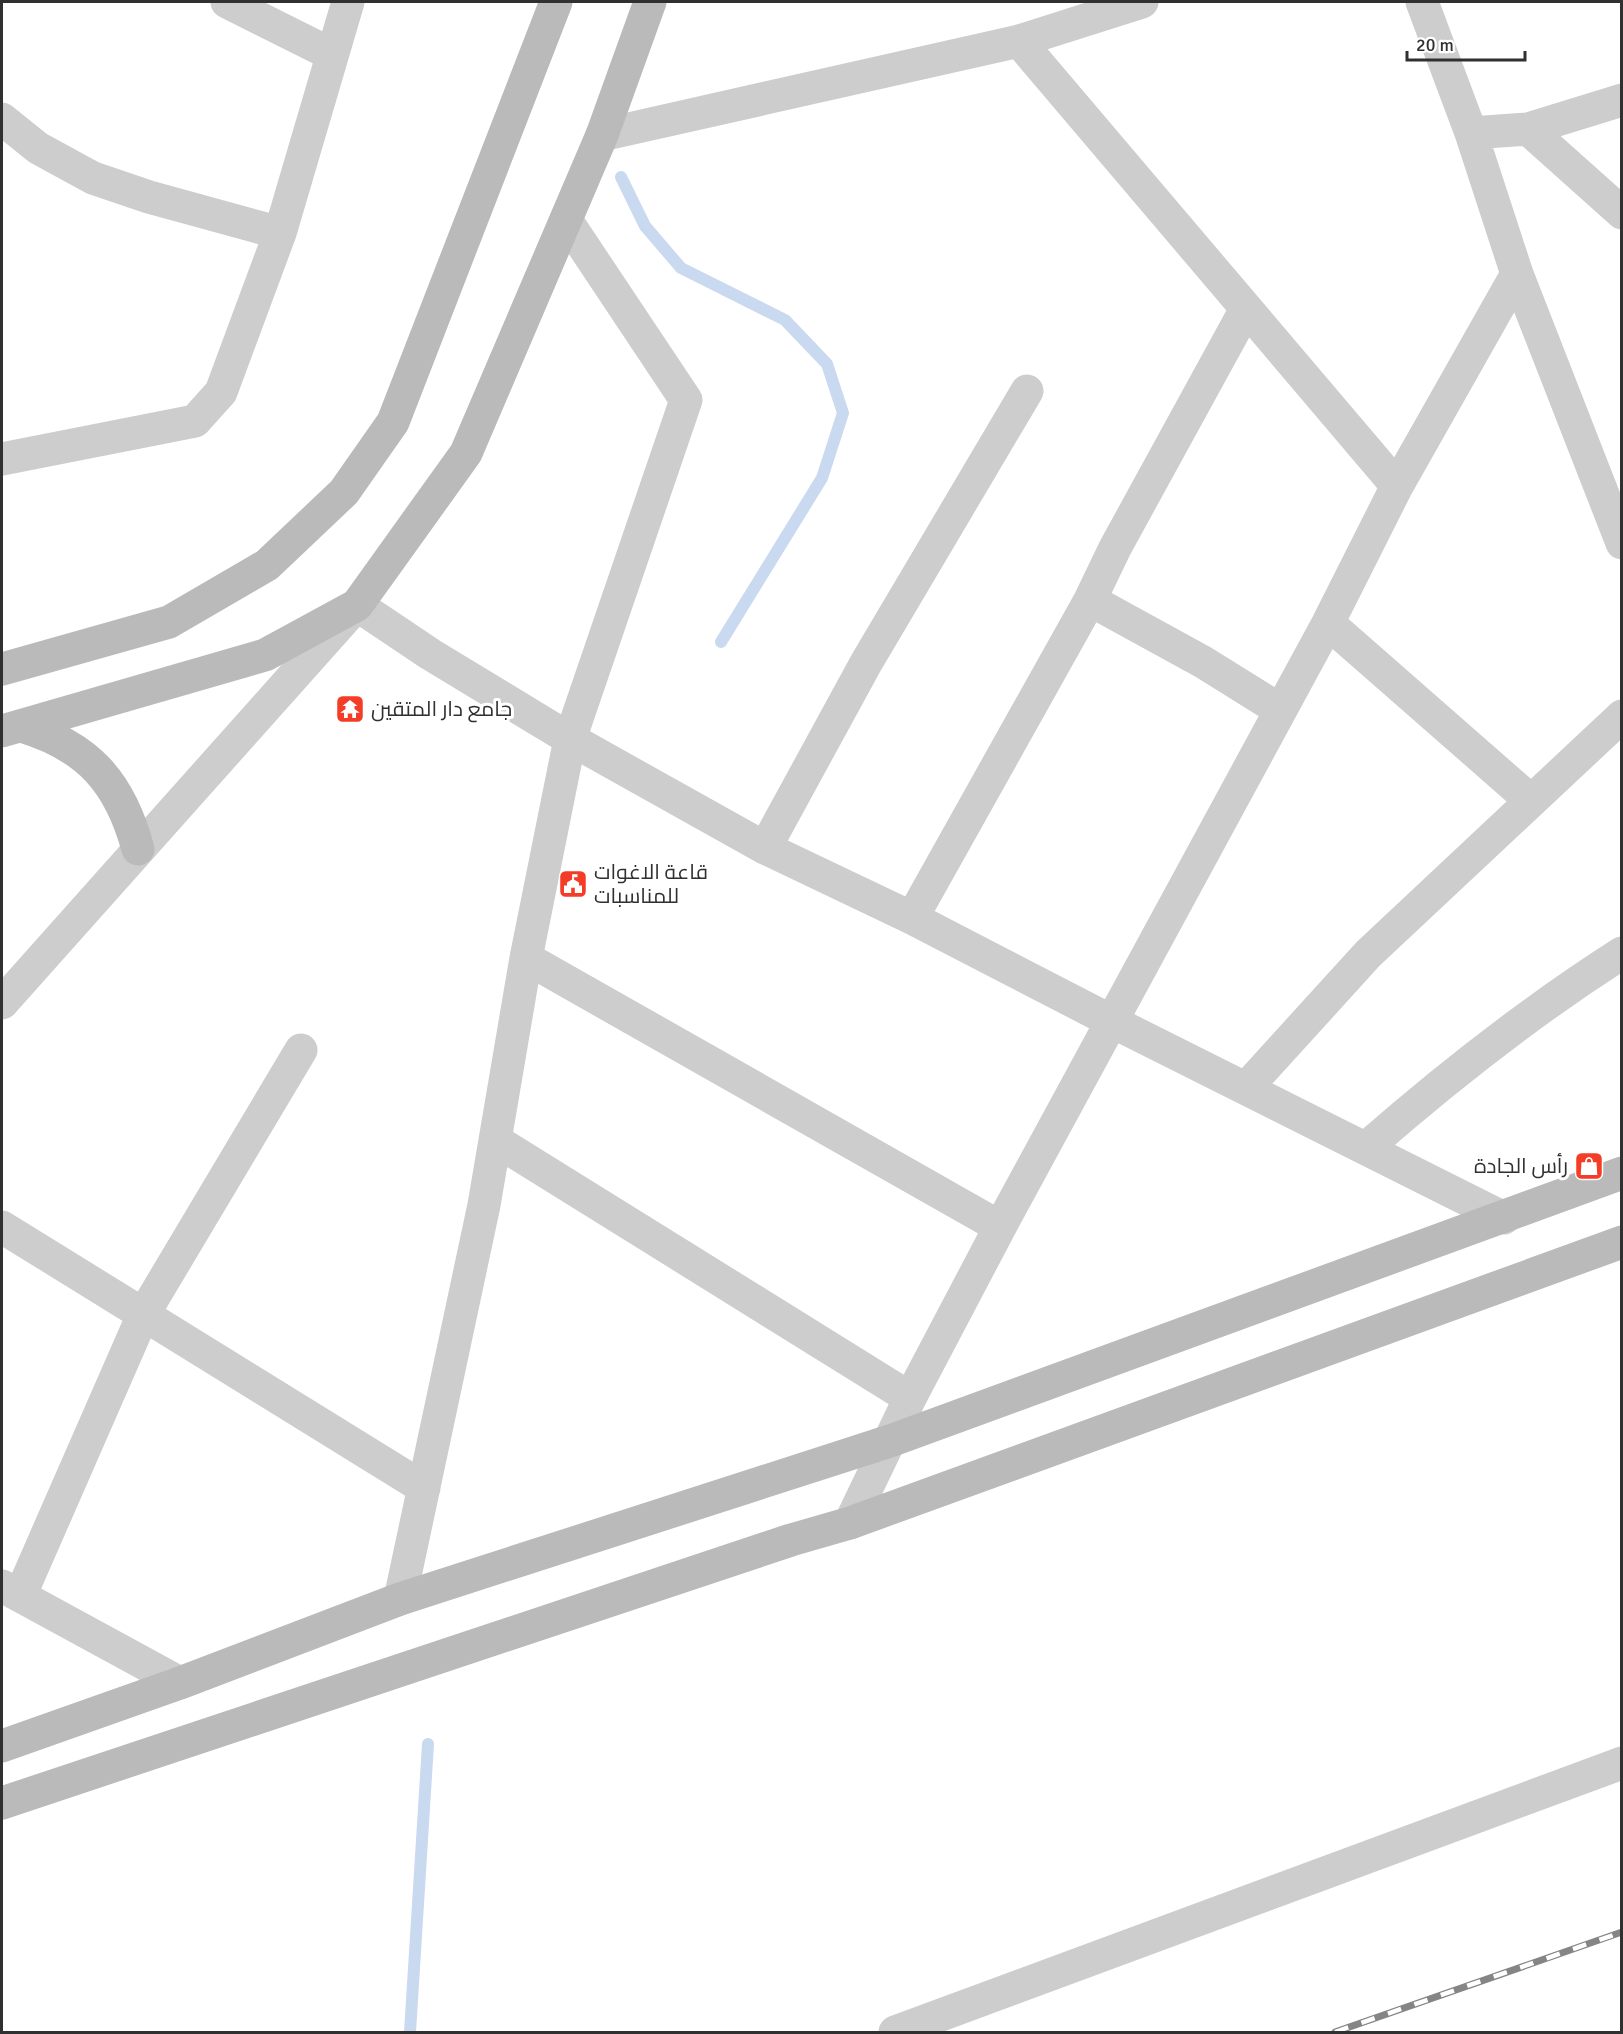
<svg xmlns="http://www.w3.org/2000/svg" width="1623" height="2034" viewBox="0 0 1623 2034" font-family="Signika,Cairo,sans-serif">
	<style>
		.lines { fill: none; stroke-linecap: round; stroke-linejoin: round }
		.stream { stroke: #c9d9ef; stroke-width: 12 }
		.street { stroke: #cdcdcd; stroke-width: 33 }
		.secondary { stroke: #bababa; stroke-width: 33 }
		.rail-casing { stroke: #858585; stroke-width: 7 }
		.rail { stroke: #fff; stroke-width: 4.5; stroke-dasharray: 14; stroke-linecap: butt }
		.labels { text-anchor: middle; stroke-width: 6; stroke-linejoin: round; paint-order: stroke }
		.poi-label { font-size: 21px; fill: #303030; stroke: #fff; text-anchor: start }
	</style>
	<rect width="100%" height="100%" fill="#fff"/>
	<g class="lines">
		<path class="stream" d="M621 177 645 226 681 268 785 320 827 364 843 413 822 478 721 642
			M410 2032 428 1744"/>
		<path class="street" d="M227 2 331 54
			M1422 2 1471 133 1517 274 1622 543
			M1019 41 1397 486
			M2 119 38 148 93 178 149 197 280 233
			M1528 129 1622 213
			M1471 133 1528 129 1622 100
			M602 135 1019 41 1142 2
			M2 459 195 421 221 392 280 233 348 2
			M1090 600 1203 662 1280 710
			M1328 623 1530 800
			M765 848 866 663 1027 391
			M912 918 1090 600 1115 548 1246 309
			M526 958 1000 1227
			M2 1003 357 605 430 654 570 739 765 848 912 918 1113 1022 1504 1218
			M1247 1087 1368 954 1622 716
			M495 1140 910 1398
			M1366 1148C1447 1077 1531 1011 1622 953
			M2 1227 424 1488
			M850 1523 910 1398 1000 1227 1328 623 1397 486 1517 274
			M2 1586 180 1683
			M20 1596 143 1315 301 1050
			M400 1599 484 1205 526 958 570 739 686 400 566 220
			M895 2032 1622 1763"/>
		<path class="secondary" d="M2 669 169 622 267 565 344 492 393 422 556 2
			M21 726C88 746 120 782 138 849
			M2 731 265 655 357 605 466 453 602 135 650 2
			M2 1746 180 1683 400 1599 890 1441 1622 1173
			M2 1803 791 1540 850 1523 1622 1242"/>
		<g class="rail-casing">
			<path id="rail" d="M1335 2032 1622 1932"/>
		</g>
		<use href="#rail" class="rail"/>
	</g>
	<defs>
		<g id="temple-square" transform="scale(1.5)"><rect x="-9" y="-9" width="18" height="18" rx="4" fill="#f43d26" stroke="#fff"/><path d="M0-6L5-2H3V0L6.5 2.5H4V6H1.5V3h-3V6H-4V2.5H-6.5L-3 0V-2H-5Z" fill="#fff"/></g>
		<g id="civic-square" transform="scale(1.5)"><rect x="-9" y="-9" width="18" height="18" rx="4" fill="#f43d26" stroke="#fff"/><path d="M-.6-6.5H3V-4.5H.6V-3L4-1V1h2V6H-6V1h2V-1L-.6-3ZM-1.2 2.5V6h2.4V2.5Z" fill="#fff"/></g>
		<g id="shop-square" transform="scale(1.5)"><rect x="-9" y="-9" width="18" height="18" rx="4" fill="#f43d26" stroke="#fff"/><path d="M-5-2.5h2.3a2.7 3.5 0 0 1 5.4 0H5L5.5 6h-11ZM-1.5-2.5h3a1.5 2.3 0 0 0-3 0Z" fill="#fff"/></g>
	</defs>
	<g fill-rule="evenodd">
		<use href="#temple-square" x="350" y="709"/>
		<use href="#civic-square" x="573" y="884"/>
		<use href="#shop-square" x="1589" y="1166"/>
	</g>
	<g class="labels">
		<g class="poi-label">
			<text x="371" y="716">جامع دار المتقين</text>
			<text x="594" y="879">قاعة الاغوات<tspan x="594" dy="24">للمناسبات</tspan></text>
			<text x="1568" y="1173" text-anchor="end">رأس الجادة</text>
		</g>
	</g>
	<rect width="1623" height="2034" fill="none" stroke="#303030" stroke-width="6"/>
	<path d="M1407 51v9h118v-9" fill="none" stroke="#303030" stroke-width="3"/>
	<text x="1416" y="51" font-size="18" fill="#303030" stroke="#ffffff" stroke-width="4.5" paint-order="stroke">20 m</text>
</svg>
